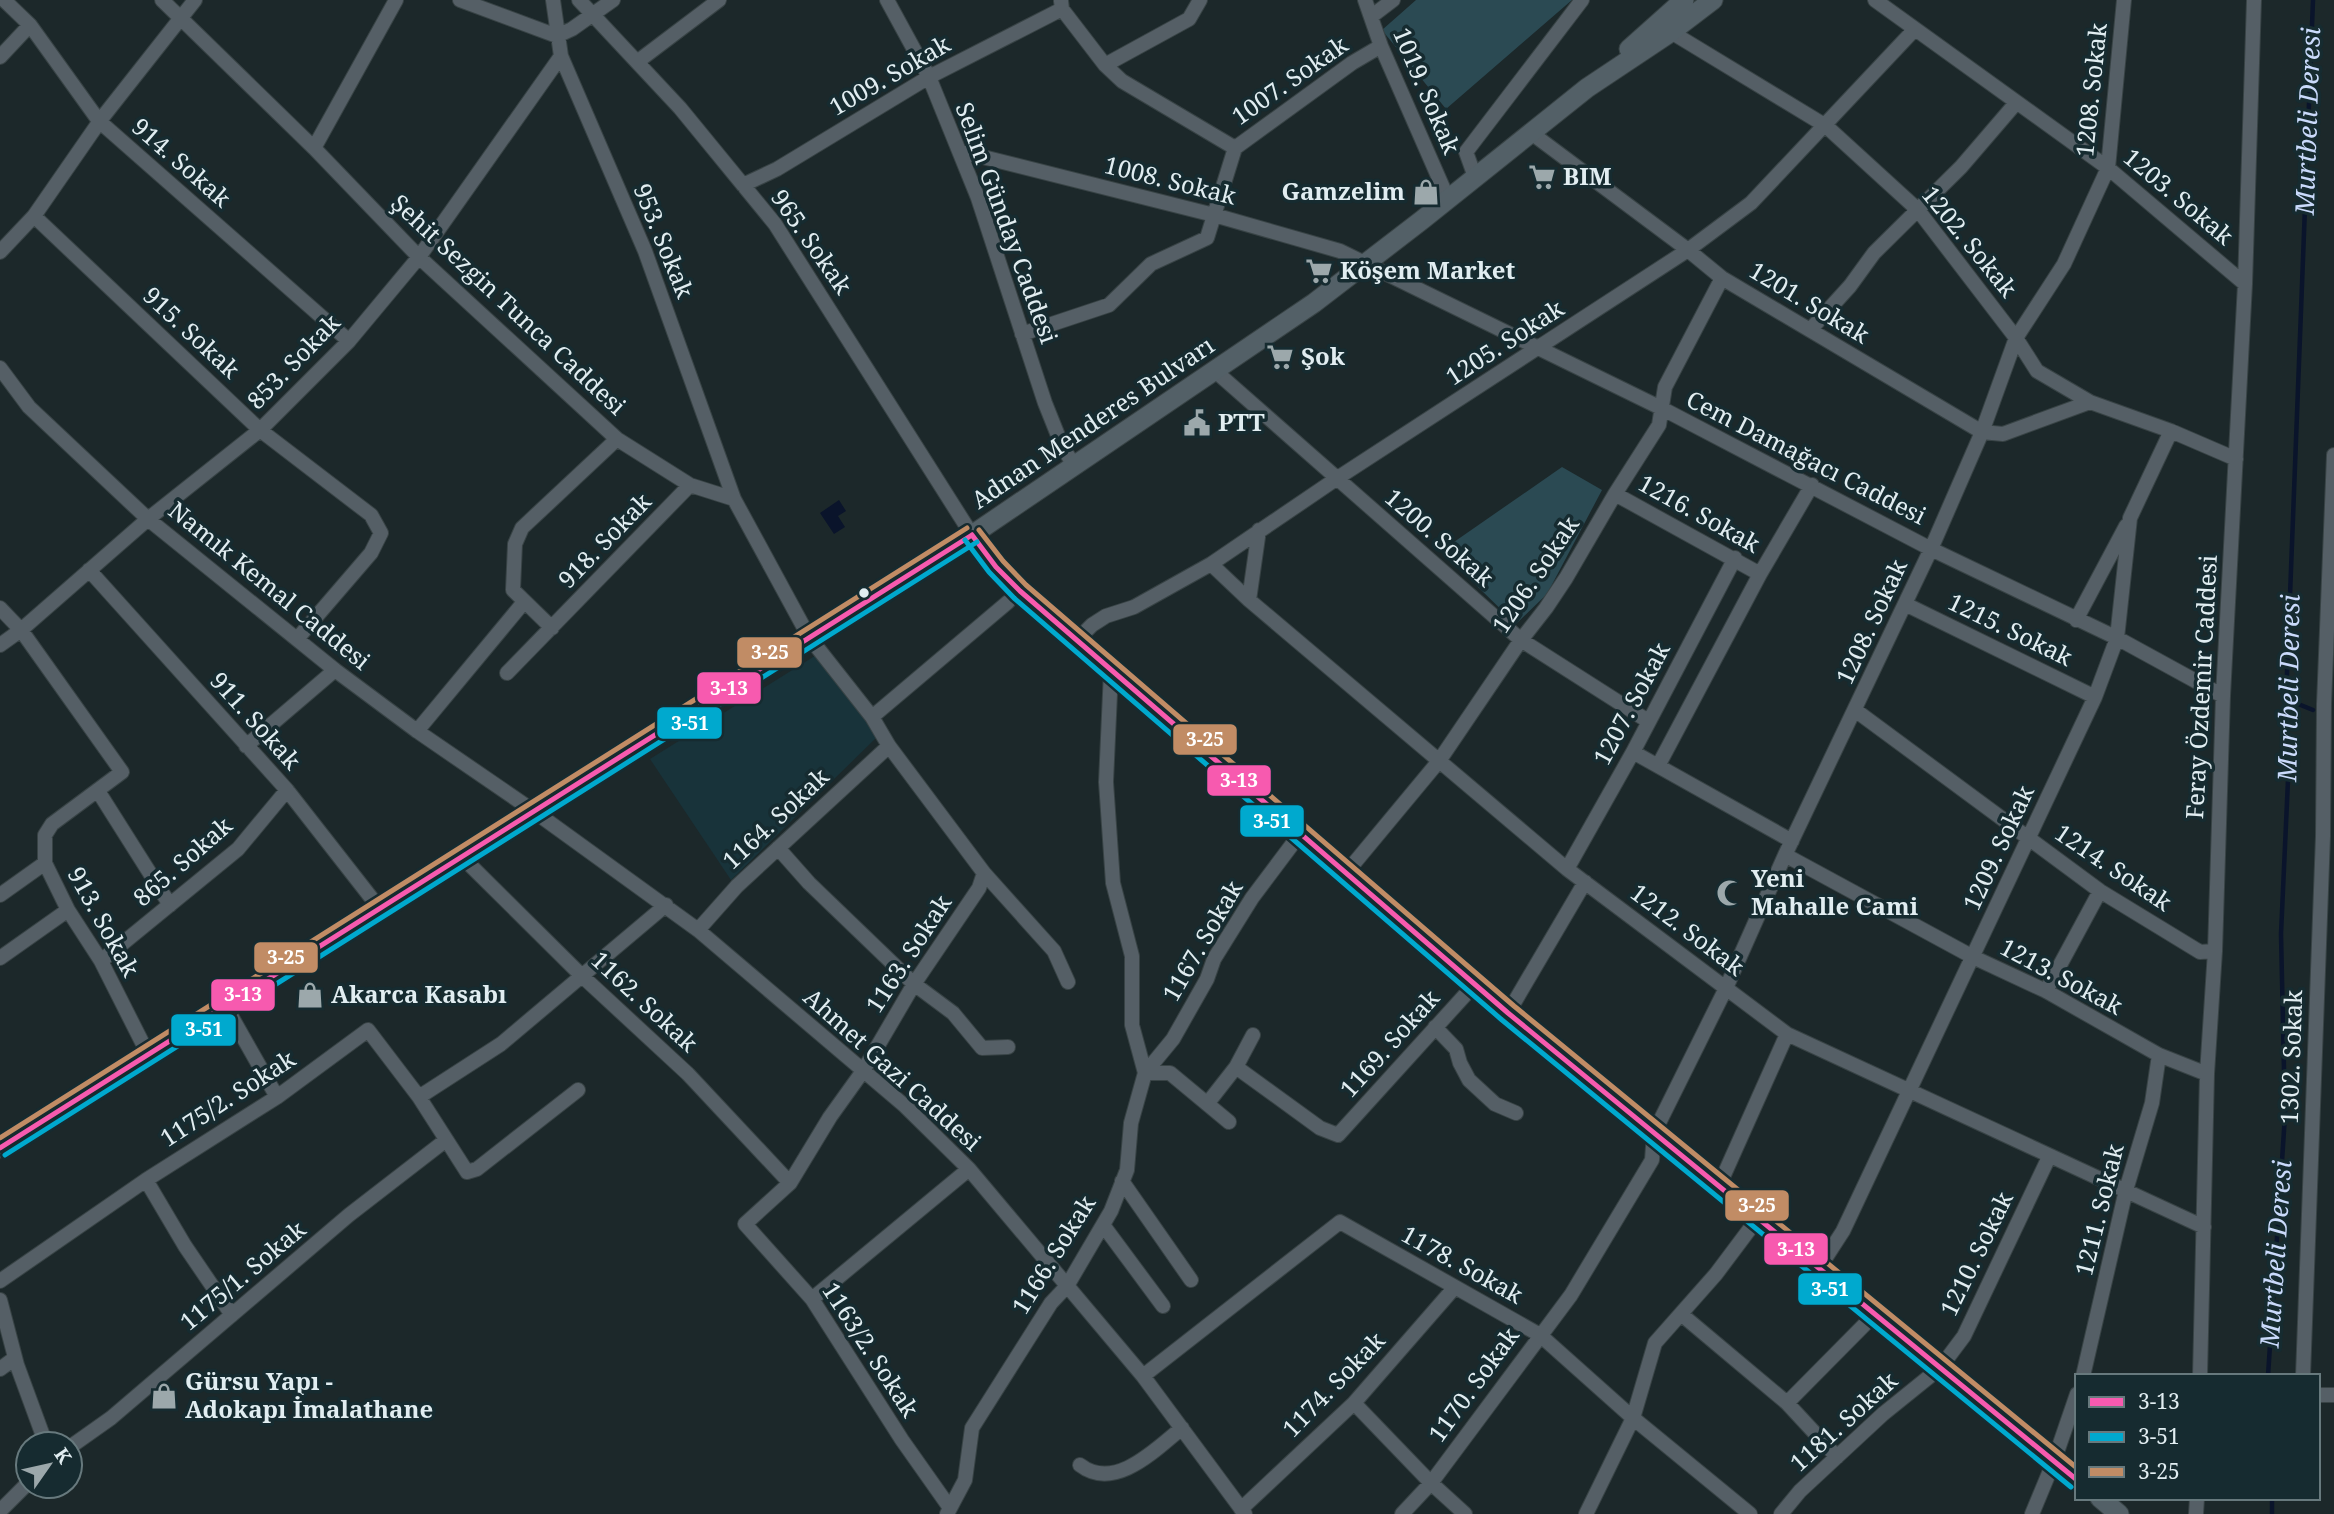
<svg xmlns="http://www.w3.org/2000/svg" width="2334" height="1514" viewBox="0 0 2334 1514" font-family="'Noto Serif',serif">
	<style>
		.built { fill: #18333a }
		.green { fill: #2b4a53 }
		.water { fill: #0a142b }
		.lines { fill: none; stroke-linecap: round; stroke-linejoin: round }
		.stream { stroke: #0a142b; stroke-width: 4.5 }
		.minor-casing { stroke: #384345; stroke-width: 16 }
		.major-casing { stroke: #384345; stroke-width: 21 }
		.minor { stroke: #555f66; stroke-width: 14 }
		.major { stroke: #536067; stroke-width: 19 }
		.bus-1-casing { stroke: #162b30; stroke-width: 10 }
		.bus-2-casing { stroke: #162b30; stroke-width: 10 }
		.bus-3-casing { stroke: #162b30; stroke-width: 10 }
		.bus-1 { stroke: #f75aaf; stroke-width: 5 }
		.bus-2 { stroke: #00a9ce; stroke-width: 5 }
		.bus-3 { stroke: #c18c65; stroke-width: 5 }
		.bus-dot { fill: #e1edf1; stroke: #162b30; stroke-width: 2.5 }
		.labels { text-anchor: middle; stroke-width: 7; stroke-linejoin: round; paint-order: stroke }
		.street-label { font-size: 24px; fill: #e1edf1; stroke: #162b30 }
		.poi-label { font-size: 24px; font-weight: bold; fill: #e1edf1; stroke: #162b30; text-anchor: start }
		.water-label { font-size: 26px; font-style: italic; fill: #cadafb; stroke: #162b30 }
		.line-badge { stroke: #162b30; stroke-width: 2.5 }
		.badge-label { font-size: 19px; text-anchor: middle; font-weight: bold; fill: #fff }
	</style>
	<rect width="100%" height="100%" fill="#1c282a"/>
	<path class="built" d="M818 654 878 736 731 880 650 759Z"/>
	<path class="green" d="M1416 0H1572L1446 109 1382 30Z
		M1562 467 1602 490 1547 594 1516 624 1441 551Z"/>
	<path class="water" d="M839 500 846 511 838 516 845 527 834 534 820 513Z"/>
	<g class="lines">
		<path class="stream" d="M2286 699 2313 710
			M2268 1376 2285 1115 2281 934 2288 780 2286 699 2313 0
			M2272 1498V1514"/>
		<g class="minor-casing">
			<path id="minor" d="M4 0 30 25 99 121 349 341
				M162 0 314 148 419 257 617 439 690 485 734 499 809 637 872 717 889 746 984 873 1054 951 1068 982
				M460 0 557 36 572 29 613 0
				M553 0 561 56 645 251 734 499
				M579 0 680 108 775 224 972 535
				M887 0 929 77 959 151 978 198 1045 403 1063 448 1074 465
				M1365 0 1381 46 1448 199
				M1875 0 2108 168 2245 284
				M1061 1 1062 9 1105 65 1122 81 1235 148
				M1372 16 1393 0
				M1671 32 1826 126 1918 210 2016 338 2037 371 2090 402 2171 431 2236 459
				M0 57 30 25
				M637 62 719 0
				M1105 65 1189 19 1200 0
				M1530 132 1688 250 1722 278 1982 432 2003 434 2090 402
				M314 148 396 0
				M959 151 1214 215 1340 251 1663 409 1931 549 2117 638 2223 696
				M1475 177 1466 152 1582 0
				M743 185 777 169 929 77 1062 9
				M34 216 260 430 371 515 381 533 371 553 297 639
				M0 252 34 216 102 118 195 0
				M1810 330 1850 286 1874 253 1961 167 2016 103
				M1022 334 1109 305 1151 264 1207 238 1235 148 1352 63 1381 46
				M0 368 29 407 148 519 335 670 417 731 535 812 698 930 905 1106 969 1169 1143 1376 1245 1514
				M1214 370 1521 640 1648 721
				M1615 494 1760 574
				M1211 564 1249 600 1567 869 1787 1034 2204 1227
				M89 570 287 790 380 909
				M1249 600 1259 530
				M1905 604 2095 697
				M0 608 21 630 122 772 52 824 45 835V863L68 910 101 961 148 1054
				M2076 620 2126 526
				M552 628 513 590 515 544 522 528 617 439
				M1077 640 1092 625 1106 616 1134 607 1211 564 1336 479 1688 250 1751 203 1915 29
				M0 645 21 630 148 519 260 430 349 341 419 257 561 56
				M507 673 690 485
				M1855 710 2100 891 2200 952 2215 951
				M872 717 1008 602
				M417 731 524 602
				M246 746 335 670
				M1633 752 1792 841
				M1658 766 1760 574 1812 485
				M98 791 170 905
				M778 848 809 883 914 984 953 1013 982 1048 1008 1047
				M1785 855 1973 957 2046 991 2159 1055 2207 1074
				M463 858 581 975 688 1074 790 1183
				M1567 869 1633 752 1735 558
				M1346 873 1439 761 1521 640 1546 608 1566 578 1615 494 1659 425 1665 387 1722 278
				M0 895 45 863
				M698 930 737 886 889 746
				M0 958 68 910
				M101 961 238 849 287 790
				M2046 991 2100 891
				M226 1007 277 1097
				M1508 1013 1585 882
				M1435 1027 1456 1049 1460 1063 1469 1080 1495 1104 1516 1113
				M1236 1067 1320 1128 1338 1135 1475 984
				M1145 1073 1173 1039 1207 979 1214 959 1252 898 1300 834
				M1145 1073H1170L1229 1122
				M419 1097 501 1044 666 905
				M1207 1104 1236 1067 1253 1035
				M146 1180 185 1246 232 1315
				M1122 1181 1191 1280
				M1719 1186 1787 1034
				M1103 1225 1163 1306
				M1819 1268 1843 1231 2095 697 2117 638 2130 518 2171 431
				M0 1281 146 1180 277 1097 368 1030 419 1097 467 1172 477 1169 578 1090
				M812 1299 969 1169
				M0 1300 17 1365 46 1444
				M1681 1314 1787 1403 1837 1457
				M0 1369 15 1358
				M1143 1376 1340 1222 1540 1335 1633 1418 1750 1514
				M2083 1376 2126 1190 2152 1103 2159 1055
				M2200 1376 2207 1074 2215 951 2223 696 2245 284 2254 0
				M2303 1376 2323 836 2324 704 2334 455
				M2318 1395H2334
				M1354 1403 1431 1483 1465 1514
				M1787 1403 1875 1314
				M70 1447 111 1418 349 1215 446 1140
				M1080 1465C1115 1492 1156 1449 1182 1428
				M950 1508 902 1440 812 1299 745 1224 790 1183 830 1117 863 1071 914 984 979 888 984 873
				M1241 1509 1354 1403 1455 1287
				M0 1511 28 1483
				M947 1514 965 1480 972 1428 1051 1303 1067 1286 1111 1211 1127 1170 1131 1123 1145 1073 1132 1025V956L1113 883 1106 782 1111 671
				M1402 1514 1431 1483 1571 1295 1652 1160 1654 1133 1726 988 1785 855 1931 549 1982 432 2016 338 2064 264 2108 168 2124 0
				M1586 1514 1633 1418 1655 1343 1716 1274 1758 1218
				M1781 1514 1800 1491 1883 1414 1940 1368 1964 1336 2049 1157
				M2032 1514 2054 1461 2077 1394
				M2196 1514 2197 1498"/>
		</g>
		<g class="major-casing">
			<path id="major" d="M1629 49 1684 0
				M972 535 996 567 1020 591 1111 671 1508 1013 2077 1480
				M0 1148 972 535 1314 303 1422 220 1587 88 1671 32 1713 0
				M2100 1498 2119 1514"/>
		</g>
		<use href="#minor" class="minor"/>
		<use href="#major" class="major"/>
		<g class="bus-1-casing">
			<path id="bus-1" d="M972 535 996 567 1020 591 1508 1013 2077 1480
				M0 1148 972 535"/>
		</g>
		<g class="bus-2-casing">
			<path id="bus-2" d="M965 540 989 572 1014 598 1502 1020 2071 1487
				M5 1155 977 542"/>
		</g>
		<g class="bus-3-casing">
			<path id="bus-3" d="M979 530 1003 561 1026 585 1514 1006 2077 1468
				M0 1138 967 528"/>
		</g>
		<use href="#bus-1" class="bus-1"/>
		<use href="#bus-2" class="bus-2"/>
		<use href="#bus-3" class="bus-3"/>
	</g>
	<defs>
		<g id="supermarket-bare" transform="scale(2.1)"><path d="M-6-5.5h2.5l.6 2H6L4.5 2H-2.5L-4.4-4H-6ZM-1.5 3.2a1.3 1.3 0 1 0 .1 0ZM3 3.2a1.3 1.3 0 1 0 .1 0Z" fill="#9ca8ab" stroke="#162b30" stroke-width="2.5" paint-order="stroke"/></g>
		<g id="shop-bare" transform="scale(2.1)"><path d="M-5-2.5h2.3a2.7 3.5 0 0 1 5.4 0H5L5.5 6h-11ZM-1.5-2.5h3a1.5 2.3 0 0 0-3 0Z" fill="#9ca8ab" stroke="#162b30" stroke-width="2.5" paint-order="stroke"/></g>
		<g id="civic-bare" transform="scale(2.1)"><path d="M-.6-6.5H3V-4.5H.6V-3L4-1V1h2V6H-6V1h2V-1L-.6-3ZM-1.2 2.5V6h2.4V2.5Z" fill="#9ca8ab" stroke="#162b30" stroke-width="2.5" paint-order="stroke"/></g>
		<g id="mosque-bare" transform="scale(2.1)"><path d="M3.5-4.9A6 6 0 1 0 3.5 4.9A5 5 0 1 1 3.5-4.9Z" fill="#9ca8ab" stroke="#162b30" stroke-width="2.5" paint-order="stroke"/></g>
	</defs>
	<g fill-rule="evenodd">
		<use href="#supermarket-bare" x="1542" y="177"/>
		<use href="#shop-bare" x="1426" y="192"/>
		<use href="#supermarket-bare" x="1319" y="271"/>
		<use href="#supermarket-bare" x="1280" y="357"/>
		<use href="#civic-bare" x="1197" y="423"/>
		<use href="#mosque-bare" x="1730" y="893"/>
		<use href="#shop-bare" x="310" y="995"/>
		<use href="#shop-bare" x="164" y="1396"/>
	</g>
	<circle class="bus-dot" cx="864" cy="593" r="6"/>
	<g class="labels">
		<g class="street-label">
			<text transform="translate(890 76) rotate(-30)" y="8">1009. Sokak</text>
			<text transform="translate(1290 81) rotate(-35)" y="8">1007. Sokak</text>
			<text transform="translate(2092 90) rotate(-84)" y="8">1208. Sokak</text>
			<text transform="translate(1426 91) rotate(67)" y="8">1019. Sokak</text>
			<text transform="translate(181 163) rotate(41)" y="8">914. Sokak</text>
			<text transform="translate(1170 181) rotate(14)" y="8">1008. Sokak</text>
			<text transform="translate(2178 197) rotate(40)" y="8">1203. Sokak</text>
			<text transform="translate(1006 223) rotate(70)" y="8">Selim Günday Caddesi</text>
			<text transform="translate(663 241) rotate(68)" y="8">953. Sokak</text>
			<text transform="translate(811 242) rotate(55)" y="8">965. Sokak</text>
			<text transform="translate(1969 242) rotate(51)" y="8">1202. Sokak</text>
			<text transform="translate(1809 303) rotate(31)" y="8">1201. Sokak</text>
			<text transform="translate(508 305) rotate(43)" y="8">Şehit Sezgin Tunca Caddesi</text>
			<text transform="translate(191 333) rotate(43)" y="8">915. Sokak</text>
			<text transform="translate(1505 343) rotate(-33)" y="8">1205. Sokak</text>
			<text transform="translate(294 362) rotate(-46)" y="8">853. Sokak</text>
			<text transform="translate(1093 423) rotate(-34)" y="8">Adnan Menderes Bulvarı</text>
			<text transform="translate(1806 458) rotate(27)" y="8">Cem Damağacı Caddesi</text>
			<text transform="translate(1699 514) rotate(29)" y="8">1216. Sokak</text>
			<text transform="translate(1439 538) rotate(41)" y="8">1200. Sokak</text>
			<text transform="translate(605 541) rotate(-46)" y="8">918. Sokak</text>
			<text transform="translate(1536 575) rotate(-56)" y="8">1206. Sokak</text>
			<text transform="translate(269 586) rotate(39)" y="8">Namık Kemal Caddesi</text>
			<text transform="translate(1872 622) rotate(-65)" y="8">1208. Sokak</text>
			<text transform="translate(2010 630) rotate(26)" y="8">1215. Sokak</text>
			<text transform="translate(2202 687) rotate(-87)" y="8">Feray Özdemir Caddesi</text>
			<text transform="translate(1632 704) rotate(-62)" y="8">1207. Sokak</text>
			<text transform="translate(255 721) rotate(48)" y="8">911. Sokak</text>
			<text transform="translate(776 819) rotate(-43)" y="8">1164. Sokak</text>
			<text transform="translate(1999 848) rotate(-65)" y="8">1209. Sokak</text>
			<text transform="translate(183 862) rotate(-41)" y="8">865. Sokak</text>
			<text transform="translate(2113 868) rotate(34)" y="8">1214. Sokak</text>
			<text transform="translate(103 922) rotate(61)" y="8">913. Sokak</text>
			<text transform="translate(1687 930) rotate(37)" y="8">1212. Sokak</text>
			<text transform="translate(1203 941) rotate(-60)" y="8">1167. Sokak</text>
			<text transform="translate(909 954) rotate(-57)" y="8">1163. Sokak</text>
			<text transform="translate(2061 977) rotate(28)" y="8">1213. Sokak</text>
			<text transform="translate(644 1002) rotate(43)" y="8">1162. Sokak</text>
			<text transform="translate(1390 1044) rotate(-48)" y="8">1169. Sokak</text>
			<text transform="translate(2292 1057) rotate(-88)" y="8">1302. Sokak</text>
			<text transform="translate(892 1070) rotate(42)" y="8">Ahmet Gazi Caddesi</text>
			<text transform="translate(228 1099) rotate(-33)" y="8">1175/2. Sokak</text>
			<text transform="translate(2100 1210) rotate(-76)" y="8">1211. Sokak</text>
			<text transform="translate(1977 1254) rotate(-64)" y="8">1210. Sokak</text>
			<text transform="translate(1054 1255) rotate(-58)" y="8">1166. Sokak</text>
			<text transform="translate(1462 1265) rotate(29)" y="8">1178. Sokak</text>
			<text transform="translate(243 1276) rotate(-40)" y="8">1175/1. Sokak</text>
			<text transform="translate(870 1350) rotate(57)" y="8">1163/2. Sokak</text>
			<text transform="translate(1334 1385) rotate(-46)" y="8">1174. Sokak</text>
			<text transform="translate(1474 1385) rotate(-54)" y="8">1170. Sokak</text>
			<text transform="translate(1844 1422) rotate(-42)" y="8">1181. Sokak</text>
		</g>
		<g class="poi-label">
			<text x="1563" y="185">BIM</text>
			<text x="1405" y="200" text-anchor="end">Gamzelim</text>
			<text x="1340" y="279">Köşem Market</text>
			<text x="1301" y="365">Şok</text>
			<text x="1218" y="431">PTT</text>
			<text x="1751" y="887">Yeni<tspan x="1751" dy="28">Mahalle Cami</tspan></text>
			<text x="331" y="1003">Akarca Kasabı</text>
			<text x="185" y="1390">Gürsu Yapı -<tspan x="185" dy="28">Adokapı İmalathane</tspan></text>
		</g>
		<g class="water-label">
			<text transform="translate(2308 121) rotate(-88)" y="9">Murtbeli Deresi</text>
			<text transform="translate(2289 688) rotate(-89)" y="9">Murtbeli Deresi</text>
			<text transform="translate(2276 1254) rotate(-86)" y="9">Murtbeli Deresi</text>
		</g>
	</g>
	<g class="line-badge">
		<rect x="736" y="636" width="67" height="33" rx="7" fill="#c18c65"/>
		<rect x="696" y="671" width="66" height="34" rx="7" fill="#f75aaf"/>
		<rect x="656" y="706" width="67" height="34" rx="7" fill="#00a9ce"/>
		<rect x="1172" y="723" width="66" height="33" rx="7" fill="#c18c65"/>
		<rect x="1206" y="764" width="66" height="33" rx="7" fill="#f75aaf"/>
		<rect x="1239" y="804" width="66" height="34" rx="7" fill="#00a9ce"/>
		<rect x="253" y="941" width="66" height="33" rx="7" fill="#c18c65"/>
		<rect x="210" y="978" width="66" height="34" rx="7" fill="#f75aaf"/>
		<rect x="170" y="1013" width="67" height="34" rx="7" fill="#00a9ce"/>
		<rect x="1724" y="1189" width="66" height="33" rx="7" fill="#c18c65"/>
		<rect x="1763" y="1232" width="66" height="34" rx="7" fill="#f75aaf"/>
		<rect x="1797" y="1272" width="66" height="34" rx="7" fill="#00a9ce"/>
	</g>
	<g class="badge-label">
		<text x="770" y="659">3-25</text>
		<text x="729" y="695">3-13</text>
		<text x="690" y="730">3-51</text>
		<text x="1205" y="746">3-25</text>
		<text x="1239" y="787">3-13</text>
		<text x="1272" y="828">3-51</text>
		<text x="286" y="964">3-25</text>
		<text x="243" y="1001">3-13</text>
		<text x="204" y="1036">3-51</text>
		<text x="1757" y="1212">3-25</text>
		<text x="1796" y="1256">3-13</text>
		<text x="1830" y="1296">3-51</text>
	</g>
	<rect x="2075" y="1374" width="245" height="126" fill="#162b30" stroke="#67797d" stroke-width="2"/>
	<rect x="2089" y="1397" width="35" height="10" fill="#f75aaf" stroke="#67797d" stroke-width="2"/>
	<text x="2138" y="1409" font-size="21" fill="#e1edf1">3-13</text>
	<rect x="2089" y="1432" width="35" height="10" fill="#00a9ce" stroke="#67797d" stroke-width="2"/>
	<text x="2138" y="1444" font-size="21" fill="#e1edf1">3-51</text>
	<rect x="2089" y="1467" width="35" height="10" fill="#c18c65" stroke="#67797d" stroke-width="2"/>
	<text x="2138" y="1479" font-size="21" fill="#e1edf1">3-25</text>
	<g transform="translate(49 1465) rotate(56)"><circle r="33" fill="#162b30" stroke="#67797d" stroke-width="2"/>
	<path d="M0-5L12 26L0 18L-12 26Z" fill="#9ca8ab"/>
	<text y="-10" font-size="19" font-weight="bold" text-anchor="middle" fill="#e1edf1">K</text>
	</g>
</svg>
